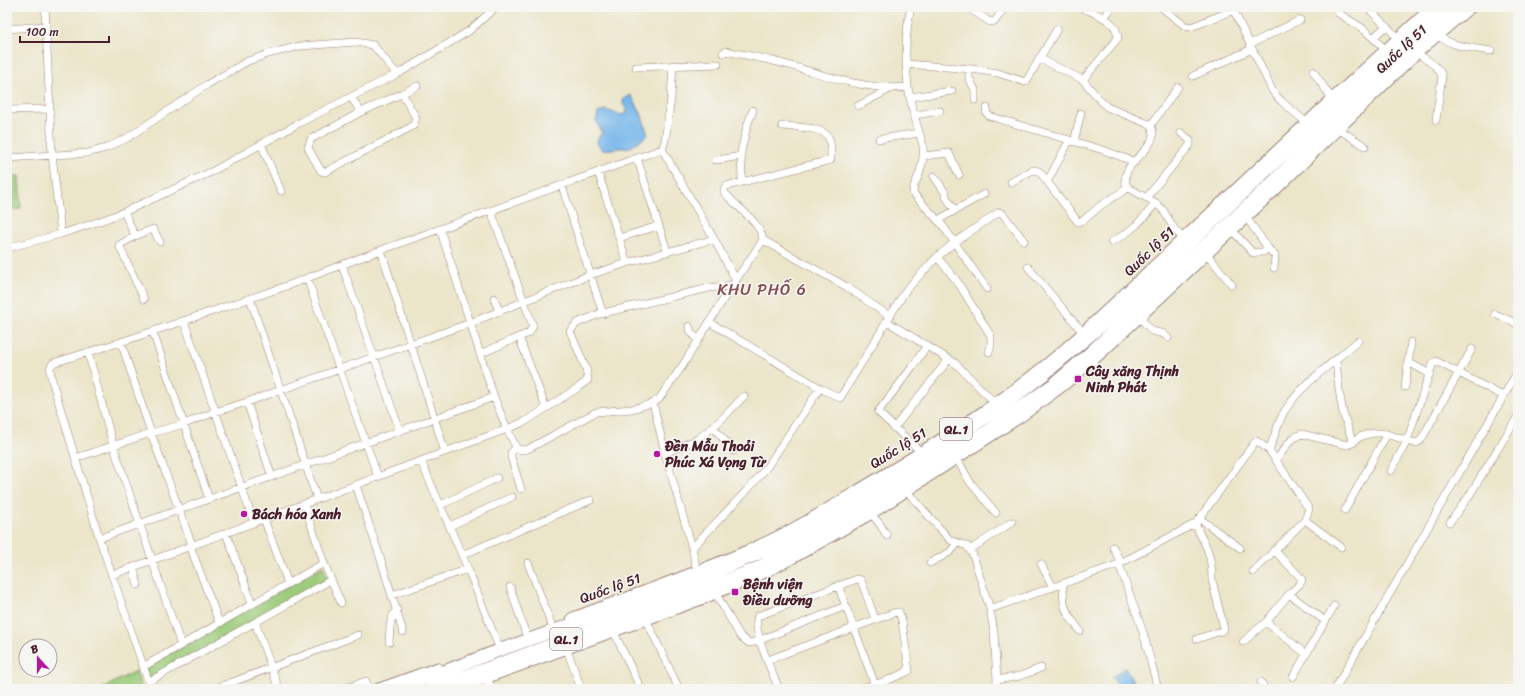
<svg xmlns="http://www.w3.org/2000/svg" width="1525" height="696" viewBox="0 0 1525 696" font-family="Sriracha,sans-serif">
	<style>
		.green { fill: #9dcc7b; stroke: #747653 }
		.water { fill: #76b6ea; stroke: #606a8a }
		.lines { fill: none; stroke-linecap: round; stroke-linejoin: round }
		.street-casing { stroke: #9a827a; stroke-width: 8 }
		.primary-casing { stroke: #9a827a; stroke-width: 12 }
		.highway-casing { stroke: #9a827a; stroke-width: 14 }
		.street { stroke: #fff; stroke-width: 7 }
		.primary { stroke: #fff; stroke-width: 10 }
		.highway { stroke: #fff; stroke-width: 12 }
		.poi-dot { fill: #b5179e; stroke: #f6f6f2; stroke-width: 1.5 }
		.labels { text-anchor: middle; stroke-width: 3; stroke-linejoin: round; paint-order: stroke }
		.shield { fill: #f6f6f2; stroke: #7e6067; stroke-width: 1 }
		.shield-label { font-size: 13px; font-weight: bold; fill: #4a1f2b }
		.street-label { font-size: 14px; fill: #4a1f2b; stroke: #f6f6f2 }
		.poi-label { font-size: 14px; font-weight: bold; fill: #4a1f2b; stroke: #f6f6f2; text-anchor: start }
		.quarter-label { font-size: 16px; letter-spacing: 1px; fill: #854f55; stroke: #f6f6f2 }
	</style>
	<rect width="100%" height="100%" fill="#f6f6f2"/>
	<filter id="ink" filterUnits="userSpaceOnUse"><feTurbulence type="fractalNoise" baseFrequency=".025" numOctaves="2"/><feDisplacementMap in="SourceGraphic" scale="8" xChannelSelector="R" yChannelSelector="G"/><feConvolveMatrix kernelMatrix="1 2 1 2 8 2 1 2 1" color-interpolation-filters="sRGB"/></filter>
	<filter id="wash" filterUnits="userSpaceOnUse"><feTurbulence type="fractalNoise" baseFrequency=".012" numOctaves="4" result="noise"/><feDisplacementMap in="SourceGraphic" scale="16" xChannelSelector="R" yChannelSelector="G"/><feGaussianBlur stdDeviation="0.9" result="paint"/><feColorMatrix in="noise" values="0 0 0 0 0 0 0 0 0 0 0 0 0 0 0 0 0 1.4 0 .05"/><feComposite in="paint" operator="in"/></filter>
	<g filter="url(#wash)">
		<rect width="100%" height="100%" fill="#ebe5c9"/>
		<path class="green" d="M19 176 21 209 7 210V177Z
			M323 566 328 579 150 679 146 668Z
			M136 671 141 688 101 689Z"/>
		<path class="water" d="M631 95 641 113 648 135 631 147 602 150 597 143 598 138 602 133 596 121 598 113 604 110C612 111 617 115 625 115L627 110 623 104V99Z
			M1125 668 1132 679 1136 689H1120L1112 677Z"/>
	</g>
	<g filter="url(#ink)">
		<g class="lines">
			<g class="street-casing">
				<path id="street" d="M45 7 52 155 61 234
					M911 7C905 32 905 61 908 86 910 106 918 126 923 146 924 157 922 167 918 177 915 183 913 186 913 193L943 226 987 289
					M967 7 990 22 995 21 1005 7
					M1081 7C1095 14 1118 20 1118 38L1083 80
					M1161 7 1185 26 1191 27 1234 10
					M1232 7 1273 92 1281 101 1307 123
					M1369 9 1398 38
					M1338 13 1362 28 1385 49
					M1104 18 1112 7
					M7 29 46 26
					M1437 35C1452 47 1474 48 1491 51
					M1374 37 1386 26
					M1250 44 1300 20
					M723 53 726 51C744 55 763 58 781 63 819 73 868 92 908 87
					M1417 53C1426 60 1438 65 1442 76L1436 120
					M1039 58 1083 80 1100 100 1107 107 1151 125C1163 152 1116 160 1127 187L1156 203 1163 210 1175 230 1183 238 1184 243
					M906 64 972 69 998 73 1025 82 1027 80 1057 29
					M673 65 671 98 665 141 662 149 714 239 736 280
					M636 67 718 64
					M969 69V78L975 90V100
					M1313 71 1332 99
					M1193 76 1252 49
					M401 94 403 95 416 118 413 126 325 172 321 171 308 148 311 139 361 112Z
					M401 94 417 86
					M351 97 361 112
					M910 97 952 91
					M858 106 892 88
					M987 108 986 112 989 116 1103 150 1135 162
					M7 110 50 109
					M915 115 940 111
					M1151 125 1178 87
					M1338 129 1365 146
					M879 139 919 133
					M1074 142 1081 113
					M261 144 281 191
					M924 156 949 153 959 175
					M7 158 88 153 106 148 127 138 208 84 248 61 268 54 300 46 356 42 373 45 397 74
					M637 158 667 251
					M716 160 741 156
					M598 172 627 263
					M934 176 946 194V197L955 210
					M742 181 741 152 747 126 753 110
					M1011 182 1033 170 1039 171 1078 222 1084 220 1100 206 1128 188
					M1047 182 1069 141
					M562 186 603 314
					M1147 197 1190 145V140L1181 133
					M491 211 533 326 529 333 519 337 546 408
					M124 212 135 236
					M1246 217 1268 248
					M938 220 984 194
					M440 229 494 397 507 429 517 449 522 450 528 449 596 412 632 409 653 403 659 399 683 365 731 287 763 240C761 222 735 206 724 192V189L726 186 831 160C831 153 831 144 829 138 823 126 793 127 782 126
					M1231 229 1253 253 1263 252 1268 248 1275 256 1274 268
					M619 238 658 226
					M763 240 847 287 889 316
					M1111 242C1133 231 1141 221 1156 203
					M7 248 61 234 103 220 124 212 213 171 301 122 401 72 469 31 496 7
					M381 250 445 452
					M1206 253 1232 285
					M937 257 957 281 991 336V345L989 352
					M342 265 400 431
					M1028 267 1085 335
					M307 278 378 477
					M250 298 317 499
					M494 298 499 311
					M144 299 119 245 135 236 153 229 160 242
					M1495 314 1518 324
					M1139 317 1152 331 1164 334 1168 338
					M184 321 254 523
					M886 321 955 363 998 406
					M709 322 820 388 840 398 906 290 937 257 955 242 999 212 1002 213 1024 241
					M689 326 691 332 698 340
					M153 332 209 499
					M121 342 151 433 192 545
					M88 352 113 445 181 645
					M480 354 519 337
					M1336 360 1339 390 1343 413 1353 443
					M1408 362 1430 374
					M1405 387 1411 342
					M247 402 272 477
					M653 403 665 453 692 548 697 571
					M713 427 734 451
					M894 428 949 359
					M516 447 511 453V457L521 489
					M1269 450C1274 438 1278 423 1284 412 1302 383 1333 363 1358 341
					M921 452 878 412 916 362 927 345
					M665 453 698 439 721 420 744 396
					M76 458 151 433 184 424 215 412 247 402 470 323 590 275 627 263 714 239
					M957 459 970 482 996 513
					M421 461 468 569 500 650
					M1276 461C1283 451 1290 437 1302 434L1347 445C1353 444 1355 439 1360 437 1380 428 1392 436 1411 442L1417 443 1421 440 1472 349
					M1391 471 1407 441 1433 363 1436 361 1503 396
					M356 485 381 560 403 632
					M904 488 950 540 967 546 973 555 990 609 994 632 997 680 996 689
					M304 504 324 563 341 603
					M441 505 497 478
					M1345 510 1387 434
					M871 514 879 523 887 536
					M1199 518 1240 548
					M264 519 288 583
					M1305 520 1341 547
					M1450 522 1469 496 1518 416
					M1196 523C1198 531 1201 537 1205 544 1210 554 1212 568 1212 580L1224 629 1221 631 1197 639
					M450 526 512 497
					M226 533 252 603
					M100 538 494 397
					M190 546 219 622
					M1113 547 1121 563
					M692 548 750 487 767 467 820 388
					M970 550 1012 522
					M462 555 591 500
					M528 563 552 626
					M930 563 950 552 958 543
					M1041 564 1053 587
					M1119 564 1143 632 1158 689
					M133 567 138 585
					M112 575 507 429 526 421 579 387 588 380 586 369 570 331 577 323 599 314 709 288 733 285
					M1062 584C1064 590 1063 596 1064 603 1065 613 1074 622 1080 631
					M838 585 875 685
					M510 587 526 635
					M716 594 740 636 749 643 760 641
					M1289 594 1325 621
					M392 595 468 569
					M990 609 1119 564 1196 523 1255 442 1257 441 1269 450 1309 509 1305 520 1253 572
					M644 615 679 689
					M255 622 279 689
					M1266 622 1306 654
					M612 628 641 689
					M760 640 846 606
					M389 642C390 632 389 617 397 610
					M1243 642 1266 622 1289 594 1300 584 1302 580 1300 577 1274 550
					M565 644 581 689
					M768 660 896 612H899L902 621 909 671 886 681 858 689
					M143 667 324 563
					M1293 677 1334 606
					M487 678 492 689
					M997 680 1020 676 1041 668
					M148 682 331 580
					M1261 682 1265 689
					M151 689 100 540 51 377 50 368 53 363 121 342 281 288 373 253 662 149
					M214 689 358 635
					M344 689 366 681 369 689
					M779 689C773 674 751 629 758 616L857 579 861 580 875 619
					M1335 689 1518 371"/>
			</g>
			<g class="primary-casing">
				<path id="primary" d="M572 618C633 595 694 574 753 548 799 528 841 500 885 474 952 433 1019 391 1077 338L1332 99 1432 7
					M378 689 437 668
					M456 689 705 598 766 572 793 558 871 514 1022 416 1064 385 1099 355 1271 194 1417 53 1471 7"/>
			</g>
			<g class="highway-casing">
				<path id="highway" d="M398 689 500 650 699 579 753 556 776 546 825 520 898 475 1000 408 1047 372 1115 314 1355 87 1443 7
					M430 689 702 590 755 569 805 544 833 528 989 430 1054 384 1091 352 1271 184 1357 99 1460 7"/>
			</g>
			<use href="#street" class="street"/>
			<use href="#primary" class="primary"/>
			<use href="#highway" class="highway"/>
		</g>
	</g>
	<g class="poi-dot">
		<rect x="1074" y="375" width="8" height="8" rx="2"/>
		<circle cx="657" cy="454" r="4"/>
		<circle cx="244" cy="514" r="4"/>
		<rect x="731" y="588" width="8" height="8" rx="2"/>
	</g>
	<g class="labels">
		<g class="shield">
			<rect x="940" y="418" width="32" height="22" rx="3"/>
			<rect x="550" y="628" width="32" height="22" rx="3"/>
		</g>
		<g class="shield-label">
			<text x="956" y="434">QL.1</text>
			<text x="566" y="644">QL.1</text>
		</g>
		<g class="street-label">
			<text transform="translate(1401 49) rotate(-43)" y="5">Quốc lộ 51</text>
			<text transform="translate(1149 251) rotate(-44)" y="5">Quốc lộ 51</text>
			<text transform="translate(898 448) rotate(-32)" y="5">Quốc lộ 51</text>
			<text transform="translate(610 588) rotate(-20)" y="5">Quốc lộ 51</text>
		</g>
		<g class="poi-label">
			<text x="1086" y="376">Cây xăng Thịnh<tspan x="1086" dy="16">Ninh Phát</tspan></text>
			<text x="665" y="451">Đền Mẫu Thoải<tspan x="665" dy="16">Phúc Xá Vọng Từ</tspan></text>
			<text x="252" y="519">Bách hóa Xanh</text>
			<text x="743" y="589">Bệnh viện<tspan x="743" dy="16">Điều dưỡng</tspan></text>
		</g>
		<g class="quarter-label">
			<text x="762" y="295">KHU PHỐ 6</text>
		</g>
	</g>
	<rect width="1525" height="696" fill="none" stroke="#f6f6f2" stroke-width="24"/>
	<g transform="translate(38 658) rotate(339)"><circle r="19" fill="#f6f6f2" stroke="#b1a0a2"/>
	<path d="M0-3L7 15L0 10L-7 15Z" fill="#b5179e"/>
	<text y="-6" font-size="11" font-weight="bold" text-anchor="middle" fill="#4a1f2b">B</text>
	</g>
	<path d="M20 36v6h89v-6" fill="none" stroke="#4a1f2b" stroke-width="2"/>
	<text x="26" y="36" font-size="12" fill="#4a1f2b" stroke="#f6f6f2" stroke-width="3" paint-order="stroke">100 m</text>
</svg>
